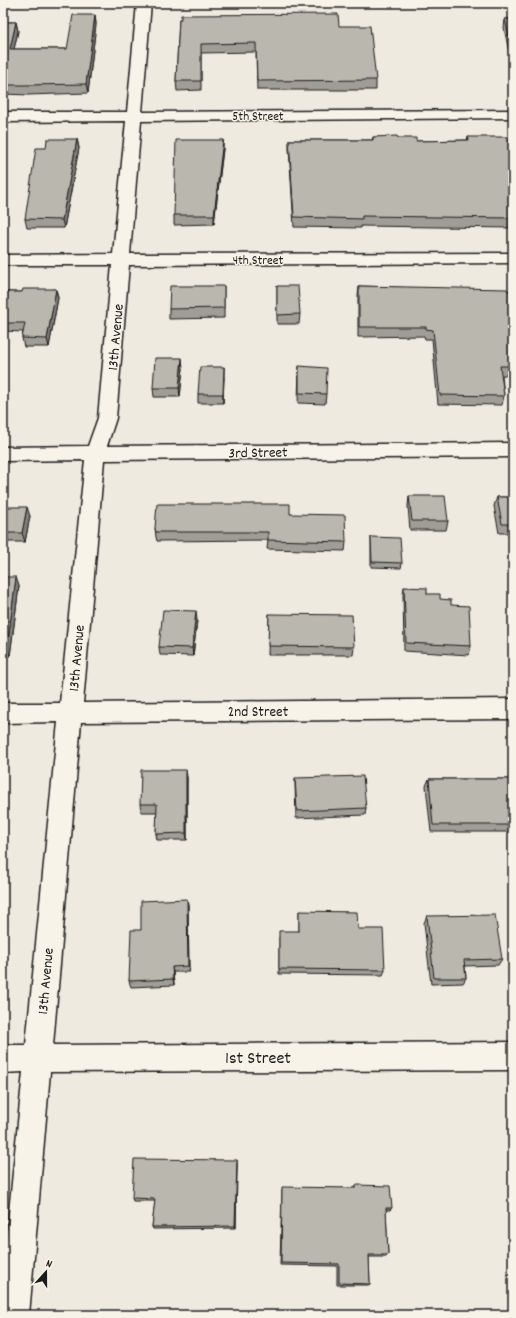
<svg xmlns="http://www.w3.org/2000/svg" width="516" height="1318" viewBox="0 0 516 1318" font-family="Dekko,sans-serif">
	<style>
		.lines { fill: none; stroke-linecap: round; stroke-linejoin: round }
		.minor-casing { stroke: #1c1c1c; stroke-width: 3 }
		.minor { fill: #f7f3e8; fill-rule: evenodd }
		.wall { fill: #a09d96; stroke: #1c1c1c }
		.shaded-wall { fill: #82807a; stroke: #1c1c1c }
		.building { fill: #bab7af; stroke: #1c1c1c }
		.labels { text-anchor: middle; stroke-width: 3; stroke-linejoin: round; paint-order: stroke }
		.far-street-label { font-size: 13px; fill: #1c1c1c; stroke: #f7f3e8 }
		.street-label { font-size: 15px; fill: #1c1c1c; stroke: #f7f3e8 }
		.near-street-label { font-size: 18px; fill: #1c1c1c; stroke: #f7f3e8 }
	</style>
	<rect width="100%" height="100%" fill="#eeeae0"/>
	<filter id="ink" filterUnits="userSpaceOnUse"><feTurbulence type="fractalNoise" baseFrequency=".025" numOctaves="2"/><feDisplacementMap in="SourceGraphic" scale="8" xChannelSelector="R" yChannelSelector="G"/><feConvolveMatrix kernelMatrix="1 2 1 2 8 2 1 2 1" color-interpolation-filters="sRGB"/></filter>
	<g filter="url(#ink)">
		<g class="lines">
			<g class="minor-casing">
				<path id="minor" d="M137 3H151L142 112 513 110V118L141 121 130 254 513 253V263L129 265 116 418 107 446 513 443V457L104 460 83 703 513 699V719L81 722 53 1045 513 1042V1070L50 1072 29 1315H3V1273L23 1072 3 1073V1045H26L58 722 3 723V703H60L85 460 3 461V447L88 446 98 418 112 265H3V255L113 254 126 121 3 122V112H127Z"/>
			</g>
			<use href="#minor" class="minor"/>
		</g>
		<path class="wall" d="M95 15 96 24 88 93 28 95 3 94V22H16L18 31 14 49H67Z
			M179 19 339 26 376 80V90H257L256 52 201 53V90L177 91 176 81Z
			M505 19H513V71L504 28Z
			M373 137 398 138 416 141 467 140 468 137 513 157V228L361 226V228L294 227 289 149V140H372Z
			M77 139 79 148 64 228H27L25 219 46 148Z
			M223 140V149L214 224 174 225V215Z
			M224 286V318L169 319V309Z
			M277 286 300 314 299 324H277Z
			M359 286 513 291V327H512L513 331V376L502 375 504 396 502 405 438 404 432 339H425L424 336 358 337V296Z
			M56 289 58 298 49 347H24L22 338 23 332 3 331V292H22Z
			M299 366 326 394 325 404 298 403Z
			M183 368 180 397H154L153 388Z
			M224 377 223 403H198V394Z
			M409 496 448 521 446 530H410L408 506Z
			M497 497H513V533H499L494 506Z
			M3 507 30 516 25 542H3Z
			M290 514 346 542 345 551 267 549 268 540 157 541 156 537 155 528Z
			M371 537 402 563 401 568 371 567Z
			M3 577 19 586 10 656H3Z
			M404 587 427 594 440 599 451 605 471 646 469 655 404 651 403 595Z
			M269 614 354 647 353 655H268Z
			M197 620 193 656 160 655 159 647Z
			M187 777V840H157L156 834 157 812H141L140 804Z
			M295 778 366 808 365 815 296 818 295 785Z
			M429 779H513V832H431L426 786Z
			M187 899 188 905 189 972H173L174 985 131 987 129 981 141 930Z
			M299 911 358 929 385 970 383 975 279 974V937L299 931Z
			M427 916 502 959 498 965 465 966 466 978 463 983 431 984 424 923Z
			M237 1164 236 1228 153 1229 152 1227 155 1201H133L132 1198Z
			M356 1185 392 1208 390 1210H386L388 1255 386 1257H369L370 1284 368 1285H337V1266L280 1265 282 1190 355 1188Z"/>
		<path class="shaded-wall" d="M95 15 96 24 88 93 86 84Z
			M16 22 18 31 12 58 10 49Z
			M77 139 79 148 64 228 62 220Z
			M223 140V149L214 224V215Z
			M56 289 58 298 49 347 47 339Z
			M182 358 183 368 180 397 179 388Z
			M224 367V377L223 403V394Z
			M27 507 30 516 25 542 22 533Z
			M16 577 19 586 10 656 7 648Z
			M196 611 197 620 193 656 192 648Z
			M186 770 187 777V840L186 833Z
			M187 899 188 905 189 972 188 966Z
			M172 967 173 972 174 985 173 979Z
			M237 1160V1164L236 1228 235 1226Z"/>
		<path class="building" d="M338 14 339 26H370L376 80 257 81 256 43 201 44V81H176L179 19H181V15Z
			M73 15H95L86 84 26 85H3V22H16L10 49H67Z
			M505 19H513V53Z
			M397 136 398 138H416V141L469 140 468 137H508L513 157V188H511L513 199V218L362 216V219L294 217 289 140H373V137Z
			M47 139H77L62 220 25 219 36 148H46Z
			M176 140H223L214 215H174Z
			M170 286H224V308L169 309Z
			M277 286H298L300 314 277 315Z
			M359 286 507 289 508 291H513V317H510L513 331V366H500L504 396 440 395 433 330 426 329V327H359Z
			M23 289H56L47 339 22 338 25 323H3V292H22Z
			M155 358H182L179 388H153Z
			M299 366 327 368 326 394 299 393Z
			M200 367H224L223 394H198Z
			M409 496H445L448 521H412Z
			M497 497H513V524H502Z
			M157 504H290V514L345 515 346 542 268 540V532H156L155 528Z
			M3 507H27L22 533H3Z
			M371 537 400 538 402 563 372 562Z
			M3 577H16L7 648H3Z
			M404 587 427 588V594H440V599L451 600V605L469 606 471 646 406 643Z
			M163 610 196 611 192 648 159 647Z
			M269 614 352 615 354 647 268 646Z
			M141 770H186V833L156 834 157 804H140Z
			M363 776 366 808 297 811 295 778Z
			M429 779H513V825H433Z
			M187 899 188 966 172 967 173 979 129 981 131 930H141V901Z
			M299 911 357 912 358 929H383L385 970 279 969V931H299Z
			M495 915 502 959 464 960 466 978H434L427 916Z
			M134 1159 237 1160 235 1226 152 1227 155 1199 132 1198Z
			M356 1185 390 1186 392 1208H386L388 1255H369L370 1284 339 1283V1264L281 1263 282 1187 356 1188Z"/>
	</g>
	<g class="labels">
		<g class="far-street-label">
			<text x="258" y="120">5th Street</text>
			<text x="258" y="264">4th Street</text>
		</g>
		<g class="street-label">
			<text transform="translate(115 337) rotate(-85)" y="5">13th Avenue</text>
			<text transform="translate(258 452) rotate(-1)" y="5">3rd Street</text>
			<text transform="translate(76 658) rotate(-85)" y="5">13th Avenue</text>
			<text x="258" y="716">2nd Street</text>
			<text transform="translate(45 981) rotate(-85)" y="5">13th Avenue</text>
		</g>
		<g class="near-street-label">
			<text x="258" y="1063">1st Street</text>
		</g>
	</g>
	<rect width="516" height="1318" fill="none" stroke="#f7f3e8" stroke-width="16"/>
	<rect x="8" y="8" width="500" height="1302" fill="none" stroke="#1c1c1c" stroke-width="1.5" filter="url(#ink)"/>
	<g transform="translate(46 1272) rotate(21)" stroke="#f7f3e8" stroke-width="3" paint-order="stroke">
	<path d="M0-3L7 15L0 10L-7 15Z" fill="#1c1c1c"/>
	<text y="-6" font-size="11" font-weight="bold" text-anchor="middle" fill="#1c1c1c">N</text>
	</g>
</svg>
